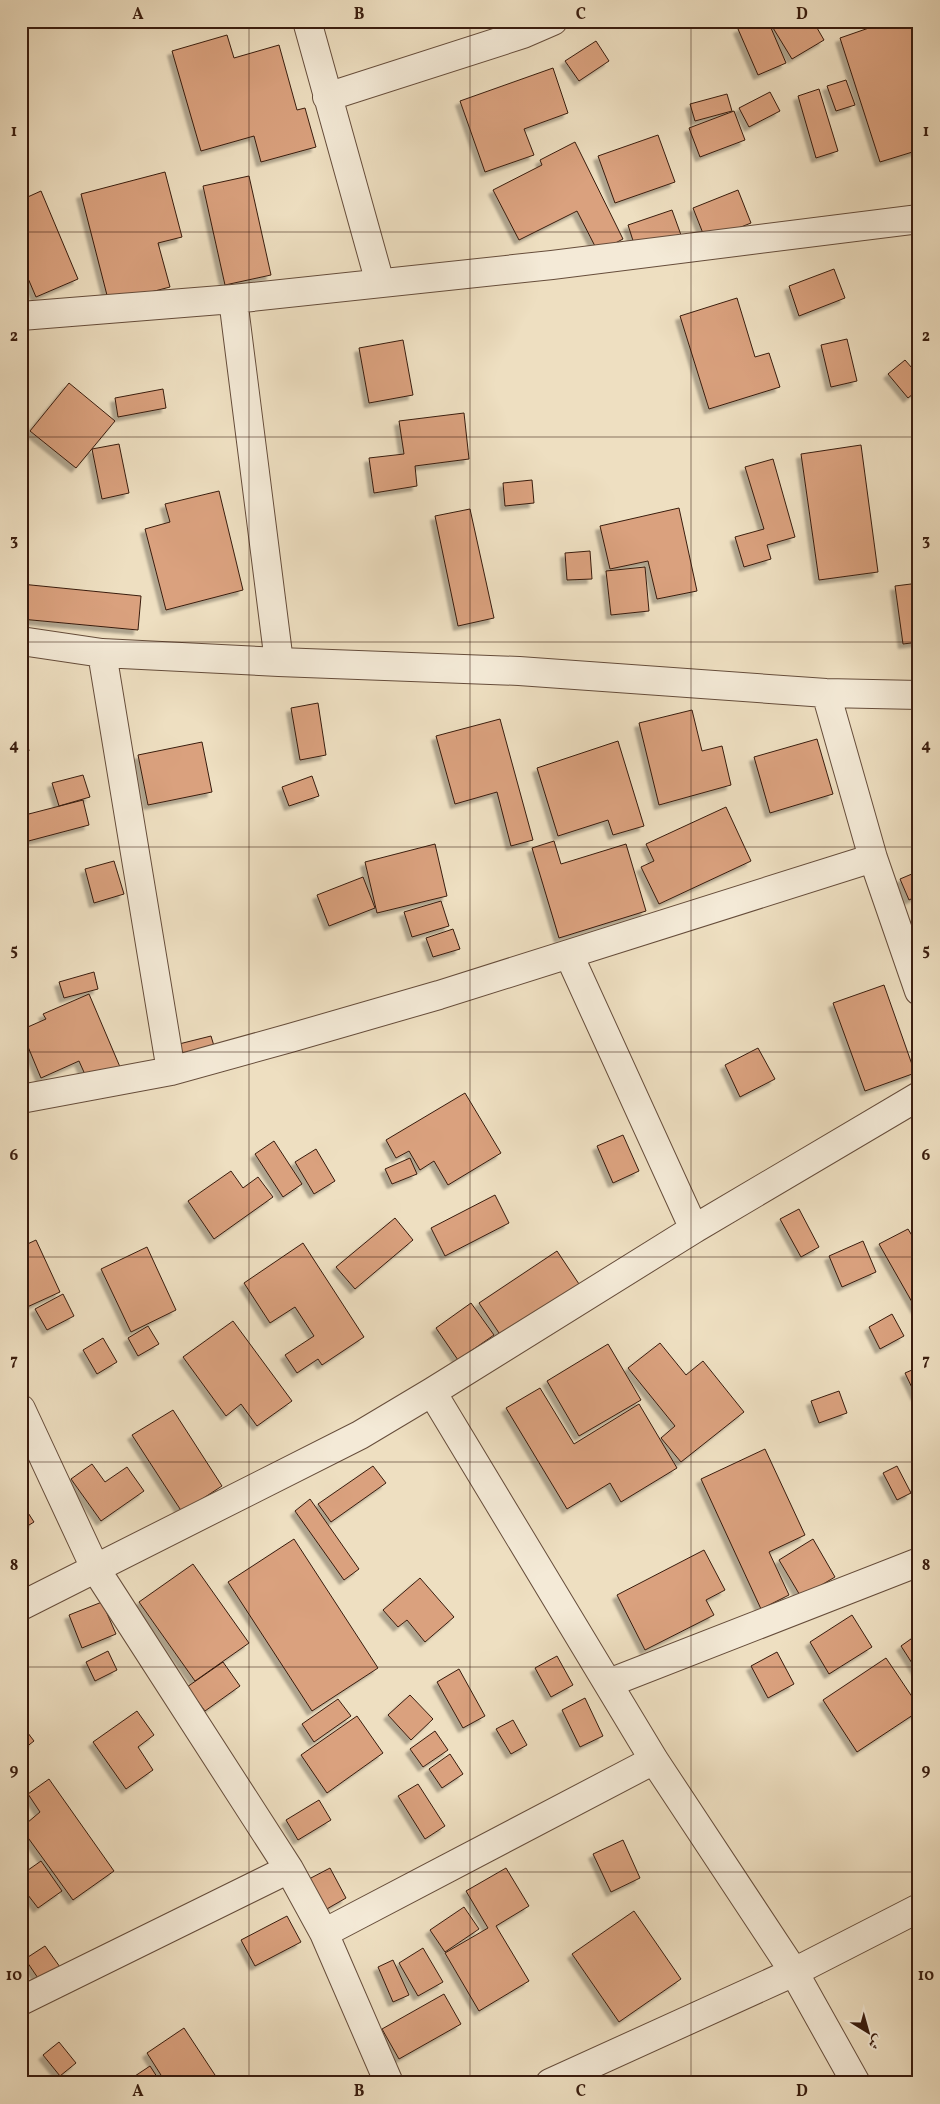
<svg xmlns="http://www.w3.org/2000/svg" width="940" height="2104" viewBox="0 0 940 2104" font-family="Vollkorn,Amiri,serif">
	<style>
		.building { fill: #daa17e; stroke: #391c0e; filter: url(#shadow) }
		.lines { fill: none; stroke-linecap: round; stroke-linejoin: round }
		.street-casing { stroke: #664d3b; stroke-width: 30 }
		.street { stroke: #f4ead7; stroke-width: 28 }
		.grid { fill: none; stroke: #391c0e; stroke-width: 1; stroke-opacity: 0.55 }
		.neatline { fill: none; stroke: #391c0e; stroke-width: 2 }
		.grid-label { font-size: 16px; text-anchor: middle; font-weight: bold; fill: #391c0e }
	</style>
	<defs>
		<filter id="shadow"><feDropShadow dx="-4.5" dy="4.5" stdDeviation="1" flood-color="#0004"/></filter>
	</defs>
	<rect width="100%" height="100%" fill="#eedfc1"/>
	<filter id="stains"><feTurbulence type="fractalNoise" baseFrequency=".004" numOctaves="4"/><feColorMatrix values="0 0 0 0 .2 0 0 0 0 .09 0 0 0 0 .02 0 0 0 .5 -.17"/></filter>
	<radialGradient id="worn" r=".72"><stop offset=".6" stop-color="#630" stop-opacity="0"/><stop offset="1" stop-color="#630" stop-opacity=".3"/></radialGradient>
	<path class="building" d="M757 21H768L786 63 758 75 738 29Z
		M773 21H813L824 40 792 59 770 23Z
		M889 21H919V150L880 162 840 38Z
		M227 35 234 58 279 45 297 110 305 108 316 147 261 162 254 136 201 151 172 51Z
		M596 41 609 61 579 81 565 61Z
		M553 68 568 113 524 129 534 155 485 172 460 101Z
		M846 80 855 105 836 111 827 86Z
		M819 89 838 151 816 158 798 96Z
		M770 92 780 111 749 127 739 108Z
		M727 94 732 111 695 121 690 104Z
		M734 111 745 140 700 157 689 128Z
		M658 135 675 182 615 203 598 156Z
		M575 142 623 239 598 252 577 211 519 240 493 190 542 165 540 160Z
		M165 172 182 237 158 243 170 287 109 303 81 194Z
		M249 176 271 275 225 285 203 186Z
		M738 190 751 223 706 241 693 208Z
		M41 191 78 279 36 297 21 262V200Z
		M672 210 681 235 636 250 628 225Z
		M834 269 845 298 799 316 789 286Z
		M737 298 755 357 769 353 780 387 709 409 680 316Z
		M847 339 857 381 831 387 821 345Z
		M403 340 413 395 369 403 359 348Z
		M905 360 919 376V389L908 398 888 374Z
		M69 383 115 421 76 468 30 431Z
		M163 389 166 408 118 417 115 398Z
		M464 413 469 459 415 466 417 486 374 493 369 458 404 454 399 421Z
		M119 444 129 493 102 499 92 449Z
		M861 445 878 572 819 580 801 454Z
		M773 459 795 537 767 545 771 559 744 567 735 537 764 529 745 467Z
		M532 480 534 503 505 506 503 483Z
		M219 491 243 590 166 610 145 529 170 522 165 504Z
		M679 508 697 591 657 599 648 561 610 569 600 526Z
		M470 509 494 618 458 626 435 516Z
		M590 551 592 579 567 580 565 553Z
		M645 567 649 611 611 615 606 571Z
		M919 583V642L903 644 895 586Z
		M21 584 141 596 138 630 21 619Z
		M318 703 326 755 300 760 291 708Z
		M692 710 702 751 722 746 731 785 659 805 639 723Z
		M21 715 29 751 21 753Z
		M500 719 533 840 511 846 497 792 455 804 436 736Z
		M817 739 833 794 770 813 754 757Z
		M618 741 644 826 613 835 608 820 558 836 537 768Z
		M202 742 212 792 148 805 138 755Z
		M83 775 90 797 59 806 52 783Z
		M312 776 319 796 289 806 282 787Z
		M83 800 89 825 21 843V816Z
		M726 807 751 861 659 904 641 867 654 861 646 844Z
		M554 841 561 864 626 844 646 911 559 938 532 848Z
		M435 844 447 896 377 913 365 862Z
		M114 861 124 894 94 903 85 869Z
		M919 871V895L909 900 900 879Z
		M363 877 375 908 329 926 317 895Z
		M441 901 449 926 412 937 404 912Z
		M453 929 460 949 433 957 426 938Z
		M94 972 98 989 64 998 59 982Z
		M884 985 915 1073 865 1091 833 1003Z
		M89 994 123 1074 91 1088 79 1061 41 1078 21 1030 46 1019 43 1014Z
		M211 1036 217 1056 184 1065 179 1044Z
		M758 1048 775 1079 740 1097 725 1065Z
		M465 1093 501 1153 448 1185 434 1161 420 1170 409 1151 396 1158 386 1140Z
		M623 1135 639 1171 613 1183 597 1146Z
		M274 1141 302 1184 283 1197 255 1154Z
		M316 1149 335 1181 314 1194 295 1162Z
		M410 1158 417 1174 392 1184 385 1169Z
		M231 1171 243 1188 258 1177 273 1197 214 1239 188 1201Z
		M495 1195 509 1223 445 1256 431 1228Z
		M799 1209 819 1247 801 1257 780 1219Z
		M395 1218 413 1240 355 1289 336 1267Z
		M908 1229 919 1247V1307L916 1309 879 1244Z
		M36 1240 60 1292 25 1308 21 1300V1247Z
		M863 1241 876 1272 842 1287 829 1256Z
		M303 1243 364 1337 322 1365 318 1359 297 1373 285 1355 314 1336 295 1307 270 1323 244 1283Z
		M147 1247 176 1310 131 1332 101 1269Z
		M557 1251 583 1290 505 1342 479 1303Z
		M63 1294 74 1316 47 1330 35 1309Z
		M471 1303 494 1335 458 1360 436 1328Z
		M892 1314 904 1336 880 1349 869 1327Z
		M233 1321 292 1401 257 1426 241 1404 226 1416 183 1357Z
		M148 1326 159 1344 138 1356 128 1338Z
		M103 1338 117 1362 97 1374 83 1350Z
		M660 1343 686 1375 703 1361 744 1412 681 1462 661 1438 675 1426 628 1368Z
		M608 1344 641 1400 579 1436 547 1381Z
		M919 1367V1395L916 1396 905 1373Z
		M540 1388 574 1444 639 1404 677 1468 621 1502 610 1483 567 1509 506 1408Z
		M839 1391 847 1413 819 1423 811 1401Z
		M173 1410 222 1486 182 1512 132 1435Z
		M765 1449 805 1535 769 1552 789 1595 761 1609 701 1479Z
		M92 1464 105 1482 127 1467 144 1491 101 1521 71 1479Z
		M373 1466 386 1483 331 1522 318 1504Z
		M897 1466 911 1493 897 1500 883 1473Z
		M310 1499 359 1569 344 1580 295 1511Z
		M21 1502 34 1522 21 1530Z
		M294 1539 378 1668 312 1711 228 1582Z
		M813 1539 835 1577 801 1597 779 1560Z
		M21 1542 27 1552 21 1556Z
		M704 1550 725 1590 706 1600 714 1615 645 1650 617 1595Z
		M193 1564 249 1643 195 1681 139 1602Z
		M420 1578 454 1617 425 1642 407 1620 398 1627 383 1610Z
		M102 1602 116 1634 82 1648 69 1615Z
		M852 1615 872 1647 829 1674 810 1642Z
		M918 1634 919 1636V1674L901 1646Z
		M108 1651 117 1670 95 1681 86 1662Z
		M777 1652 794 1684 768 1698 751 1666Z
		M557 1656 573 1685 551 1697 535 1668Z
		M886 1658 919 1707V1711L857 1752 823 1700Z
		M223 1662 240 1686 205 1711 187 1687Z
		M459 1669 485 1716 463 1728 437 1682Z
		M410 1695 433 1719 411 1740 388 1715Z
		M585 1698 603 1736 580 1747 562 1710Z
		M338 1699 351 1716 314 1742 302 1724Z
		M137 1711 154 1735 138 1747 153 1770 126 1789 93 1742Z
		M357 1716 383 1753 327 1793 301 1755Z
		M513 1720 527 1745 511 1754 496 1729Z
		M21 1724 34 1741 21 1751Z
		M435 1731 448 1750 423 1767 410 1749Z
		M450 1754 463 1774 442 1788 429 1769Z
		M49 1779 114 1871 73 1900 21 1828 40 1812 28 1794Z
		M418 1784 445 1826 425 1839 398 1796Z
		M319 1800 331 1820 298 1840 286 1820Z
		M623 1840 640 1878 611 1892 593 1854Z
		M41 1861 62 1891 38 1908 21 1886V1875Z
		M330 1868 346 1898 325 1910 309 1879Z
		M506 1868 529 1906 496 1926 529 1981 479 2011 445 1953 488 1928 466 1891Z
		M464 1907 479 1929 445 1952 430 1930Z
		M634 1911 681 1979 619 2022 572 1954Z
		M287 1916 301 1942 255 1966 241 1940Z
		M45 1946 60 1967 40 1981 25 1959Z
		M423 1948 443 1982 418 1996 399 1963Z
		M393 1960 409 1995 393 2002 378 1967Z
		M444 1994 461 2024 399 2059 382 2029Z
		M184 2028 215 2075 204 2083H166L147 2053Z
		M59 2042 76 2063 60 2076 43 2055Z
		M150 2066 161 2083H135L132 2078Z"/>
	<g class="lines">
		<g class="street-casing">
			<path id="street" d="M307 21 380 283
				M327 97 523 34 553 21
				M233 299 279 662
				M21 316 233 299 552 265 919 219
				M21 641 102 653 279 662 519 671 826 693 919 695
				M102 653 171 1071
				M826 693 873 858 919 991
				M569 955 694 1229
				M21 1099 171 1071 290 1038 439 995 873 858
				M432 1392 654 1760 794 1972 856 2083
				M21 1409 95 1568 289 1869 324 1933 389 2083
				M21 1606 360 1435 432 1392 694 1229 919 1096
				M609 1683 919 1562
				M324 1933 654 1760
				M21 2001 289 1869
				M550 2083 794 1972 919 1908"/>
		</g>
		<use href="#street" class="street"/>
	</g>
	<path class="grid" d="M249 21V2083M470 21V2083M691 21V2083M21 232H919M21 437H919M21 642H919M21 847H919M21 1052H919M21 1257H919M21 1462H919M21 1667H919M21 1872H919"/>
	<rect width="940" height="2104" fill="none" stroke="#eedfc1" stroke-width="55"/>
	<g transform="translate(868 2032) rotate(143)" stroke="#f4ead7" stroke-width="4" paint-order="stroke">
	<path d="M0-4L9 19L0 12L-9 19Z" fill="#391c0e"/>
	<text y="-8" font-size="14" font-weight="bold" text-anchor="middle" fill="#391c0e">ش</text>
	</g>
	<rect x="28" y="28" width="884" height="2048" class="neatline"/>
	<g class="grid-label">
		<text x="138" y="19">A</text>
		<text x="359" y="19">B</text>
		<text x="581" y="19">C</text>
		<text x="802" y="19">D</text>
		<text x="14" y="136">1</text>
		<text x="926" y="136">1</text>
		<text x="14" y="341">2</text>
		<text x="926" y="341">2</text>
		<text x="14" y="545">3</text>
		<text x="926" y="545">3</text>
		<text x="14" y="750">4</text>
		<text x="926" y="750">4</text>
		<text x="14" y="955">5</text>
		<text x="926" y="955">5</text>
		<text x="14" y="1160">6</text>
		<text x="926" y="1160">6</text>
		<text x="14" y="1365">7</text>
		<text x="926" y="1365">7</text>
		<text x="14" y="1570">8</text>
		<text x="926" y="1570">8</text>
		<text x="14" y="1775">9</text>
		<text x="926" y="1775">9</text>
		<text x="14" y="1980">10</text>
		<text x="926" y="1980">10</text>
		<text x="138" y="2096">A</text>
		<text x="359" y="2096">B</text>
		<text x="581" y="2096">C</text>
		<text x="802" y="2096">D</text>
	</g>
	<rect width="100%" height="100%" filter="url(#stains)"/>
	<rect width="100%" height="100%" fill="url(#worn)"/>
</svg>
